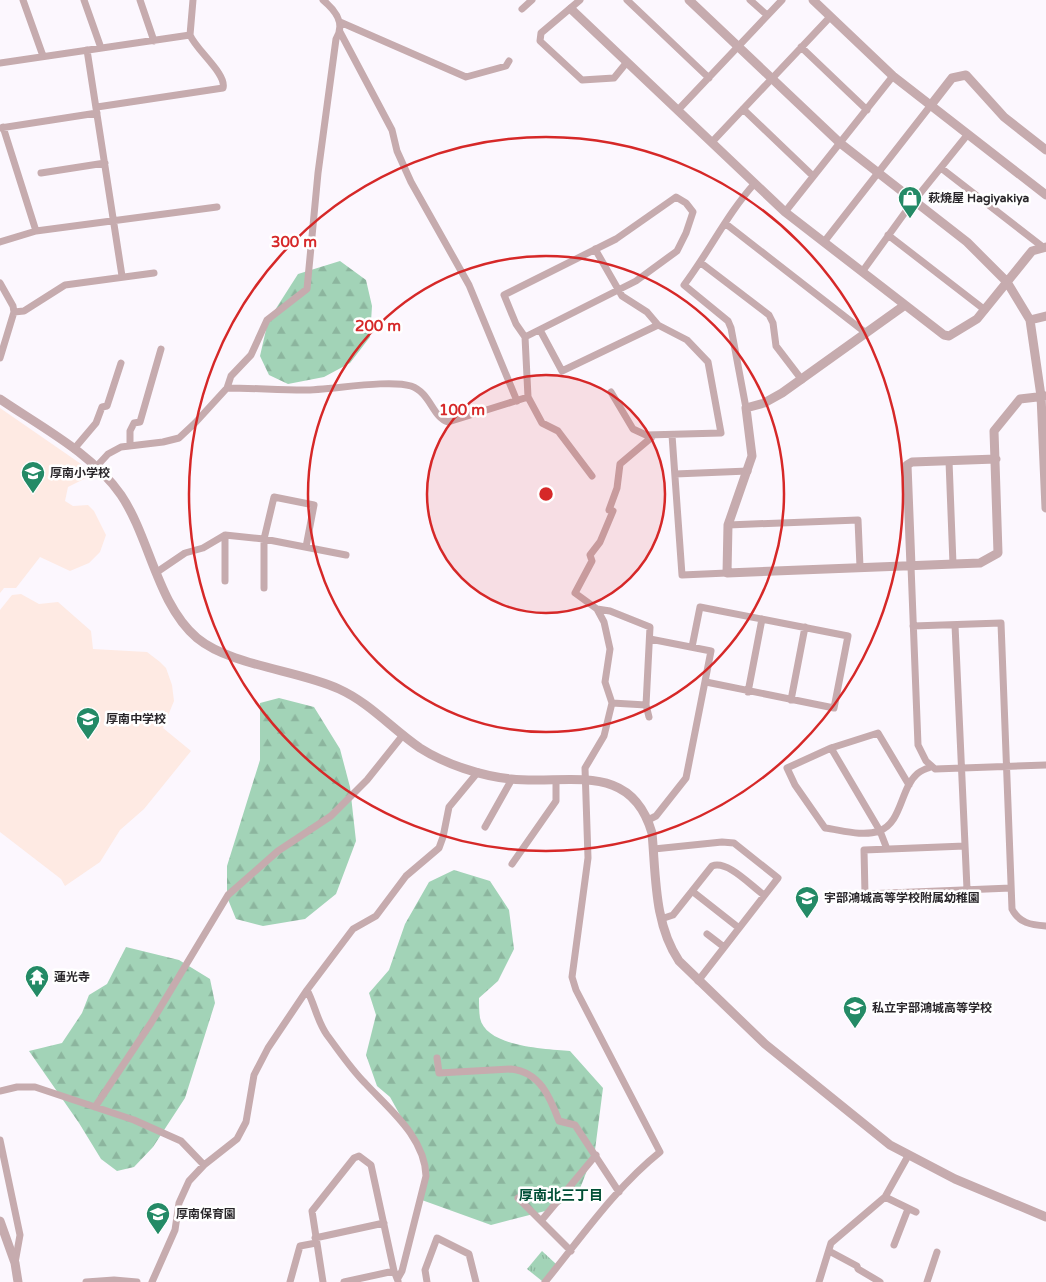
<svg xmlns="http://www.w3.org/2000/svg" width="1046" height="1282" viewBox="0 0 1046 1282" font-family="'Varela Round','Noto Sans JP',sans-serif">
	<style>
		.education { fill: #feeae3 }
		.forest { fill: url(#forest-firs) }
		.park { fill: url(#park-tufts) }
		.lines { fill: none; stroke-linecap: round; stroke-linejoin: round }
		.minor { stroke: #c6abae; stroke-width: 7 }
		.tertiary { stroke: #c6abae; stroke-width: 9 }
		.ring { fill: none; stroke: #d62828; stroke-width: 2.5 }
		.labels { text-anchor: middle; stroke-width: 5; stroke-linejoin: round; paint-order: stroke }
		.poi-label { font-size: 12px; font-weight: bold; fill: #29262a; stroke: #fff; text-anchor: start }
		.neighbourhood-label { font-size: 14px; font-weight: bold; fill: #004f36; stroke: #fff }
		.centre { fill: #d62828; stroke: #fff; stroke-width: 2.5 }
		.ring-label { font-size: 15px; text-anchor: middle; font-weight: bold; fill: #d62828; stroke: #fff; stroke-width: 5; stroke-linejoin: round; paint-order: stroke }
	</style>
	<defs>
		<pattern id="forest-firs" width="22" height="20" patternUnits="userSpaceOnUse" patternTransform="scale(1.25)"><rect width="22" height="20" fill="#a2d3b7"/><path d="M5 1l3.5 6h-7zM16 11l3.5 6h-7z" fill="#8cb59e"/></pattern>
		<pattern id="park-tufts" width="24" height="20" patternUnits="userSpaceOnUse" patternTransform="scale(1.25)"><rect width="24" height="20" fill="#a2d3b7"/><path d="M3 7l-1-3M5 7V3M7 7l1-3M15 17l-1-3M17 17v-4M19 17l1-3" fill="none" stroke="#8cb59e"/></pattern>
	</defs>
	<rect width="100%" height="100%" fill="#fcf7fe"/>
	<path class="education" d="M0 408 81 464 92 475 68 487 65 501 73 506 88 505 94 511 106 535 100 552 89 563 70 571 40 557 16 588H4L0 593Z
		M21 594 39 604 58 602 91 631 93 649 147 652 160 662 166 668 172 685 174 701 163 728 191 751 144 809 120 830 100 862 65 886 61 879 0 832V610L12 595Z"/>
	<path class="forest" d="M340 261 366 280 372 306 370 337 350 363 324 377 288 384 269 375 260 356 268 321 298 274Z
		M279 698 314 707 340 749 350 787 356 841 336 894 305 919 263 926 236 919 227 897V866L260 760V703Z
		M454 870 490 881 509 910 514 949 498 981 479 998C479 1004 479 1012 480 1018 486 1047 546 1049 570 1051L603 1088 595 1150 579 1191 553 1209 491 1225 419 1199 426 1162 390 1097 377 1086 366 1055 376 1015 369 993 389 970 405 924 429 882Z
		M126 947 179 960 210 979 215 1003 185 1098 153 1147 134 1167 117 1171 101 1159 79 1123 29 1051 62 1043 82 1013 89 995 107 984Z"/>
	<path class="park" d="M542 1251 556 1264 542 1281 527 1269Z"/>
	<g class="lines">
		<path class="minor" d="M23 0 43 56
			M84 0 101 48
			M140 0 154 41
			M580 0 541 33 540 41 582 80 614 78 627 62
			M627 0 709 78
			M750 0 767 15
			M522 9 532 0
			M340 22 466 77 506 66 509 61
			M340 32 392 130 397 151 411 182 469 285 517 401
			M801 47 867 110
			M87 50 122 276
			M0 63 190 35 193 0
			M97 107 223 88C227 74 196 50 190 35
			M743 109 813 176
			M678 110 782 0
			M3 127 36 231
			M0 128 97 113
			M712 142 830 17
			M941 168 1044 248
			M41 173 105 163
			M785 212 893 76
			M726 224 866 333
			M888 235 985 310
			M0 242 36 231 217 207
			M824 242 931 105
			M595 249 622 296 647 312 658 325 687 340 708 362 721 433 646 435 633 429 611 392
			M701 263 769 315 773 323 776 346 802 380
			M862 272 909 207 968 134
			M0 283 13 306 14 312 0 358
			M14 312 24 311 65 285 154 273
			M540 330 562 371 658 325
			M525 337 636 281 677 251 686 233 693 212 686 203 676 197 616 239 504 295 516 324 525 337 528 397 542 423 558 431 592 476
			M227 388C253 388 278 390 304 390 331 390 388 379 411 386 431 393 432 417 448 422L528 397
			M746 408 731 328 728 321 684 285C709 252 727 214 755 183
			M672 435 682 575 727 573
			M130 446V431L134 423 140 422 161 349
			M74 449 96 423 102 407 107 406 121 363
			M949 461 953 564
			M96 467 108 454 121 447 163 442 179 438 195 423 227 388 231 376 251 355 267 320 307 289 318 173 336 39C346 23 335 10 323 0
			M675 474 748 471
			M728 525 858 520 860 567
			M225 535V581
			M911 566 918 745 926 761 935 769 1046 765
			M157 572 185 553 203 548 225 535 264 539 346 555
			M264 588V539L274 497 314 505 306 547
			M597 609 610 611 650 627 646 705 649 717
			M955 625 967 889
			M913 626 1001 623 1012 909C1019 923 1031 925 1046 926
			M692 647 700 607 848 636 834 708 706 682
			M748 692 762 619
			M791 700 805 627
			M612 703 646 705
			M831 748 880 831 887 849
			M909 785 878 733 831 748 787 768 795 785 825 828C841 830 863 837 879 831 902 823 900 789 917 774 920 771 926 769 930 767
			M648 820 656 816 686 778 711 651 650 639
			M485 827 512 779
			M965 846 864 850 865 894 1011 888
			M654 849 722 842 734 843 778 878 698 981
			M512 864 556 801V780
			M692 891 739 928
			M661 919 673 915 712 866C728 860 751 886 764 895
			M707 934 724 947
			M307 990C315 1005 317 1021 327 1035 339 1051 351 1069 365 1083 389 1109 425 1137 426 1176L402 1271 398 1278
			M437 1058 439 1073 511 1069C540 1072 550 1097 559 1121L575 1125 619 1192
			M0 1091 17 1087H35L134 1120 181 1141 204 1165
			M95 1107 151 1023 228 895 278 851 331 816 367 780 403 735
			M0 1140 20 1235 15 1263
			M885 1197 916 1212
			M518 1198 571 1251
			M541 1221 596 1155
			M315 1238 384 1223
			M894 1245 908 1209
			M829 1251 857 1266 858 1269 880 1282
			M86 1282 114 1280 137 1282
			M152 1282 175 1230 179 1203 189 1181 204 1165 237 1139 246 1122 254 1075 268 1048 307 990 353 929 376 916 406 876 439 848 443 837 449 807 478 772
			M290 1282 300 1246 316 1243
			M323 1282 312 1211 354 1158 359 1156 371 1165 394 1271 398 1281
			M344 1282 394 1271
			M427 1282 425 1270 437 1238 469 1254 476 1282
			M545 1282C581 1238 615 1188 660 1152L576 990 572 977 588 858 585 768 604 736 612 703 605 682 610 649 604 622 597 609 575 593 592 561 590 555 600 542 613 511 609 510 617 488 620 464 652 437
			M819 1282 831 1243 885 1197 908 1156
			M927 1282 937 1252"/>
		<path class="tertiary" d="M689 0 840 143 967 242 1007 282 1030 320 1041 396 1046 508
			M813 0 893 76 1046 195
			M571 9 785 212 944 335 949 336 977 319 1032 251 1046 247
			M931 105 952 78 966 75 1004 117 1046 150
			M905 305 782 393 764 403 746 408 752 456 728 525 727 573 980 563 998 553 994 431 1020 399 1046 396
			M1030 320 1046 316
			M0 399C41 427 92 453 121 495 150 538 157 604 197 638 231 666 298 670 339 689 370 703 392 729 420 748 445 764 481 776 511 779 568 785 631 760 652 833 656 876 654 924 679 961L765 1044 890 1145 955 1179 1046 1217
			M911 566 907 465 912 462 996 459
			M0 1221 15 1263 18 1282"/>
	</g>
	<circle cx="546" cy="494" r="119" fill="#d62828" fill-opacity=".12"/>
	<g class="ring">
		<circle cx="546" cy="494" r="119"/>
		<circle cx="546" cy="494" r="238"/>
		<circle cx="546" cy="494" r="357"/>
	</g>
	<defs>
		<g id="shop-pin" transform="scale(1.25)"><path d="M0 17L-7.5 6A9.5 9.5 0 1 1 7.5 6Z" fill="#248a66" stroke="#fff"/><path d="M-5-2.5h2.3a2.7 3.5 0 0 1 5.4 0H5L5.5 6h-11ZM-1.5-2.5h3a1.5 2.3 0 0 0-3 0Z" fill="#fff"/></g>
		<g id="school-pin" transform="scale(1.25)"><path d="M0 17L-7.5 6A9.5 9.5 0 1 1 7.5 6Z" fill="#248a66" stroke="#fff"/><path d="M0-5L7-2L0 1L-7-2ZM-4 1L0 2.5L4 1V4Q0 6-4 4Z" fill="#fff"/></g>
		<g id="temple-pin" transform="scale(1.25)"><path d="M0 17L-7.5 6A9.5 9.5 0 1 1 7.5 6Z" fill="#248a66" stroke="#fff"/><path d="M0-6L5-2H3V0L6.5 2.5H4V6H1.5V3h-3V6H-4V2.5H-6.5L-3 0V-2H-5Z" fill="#fff"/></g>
	</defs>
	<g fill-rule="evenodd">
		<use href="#shop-pin" x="910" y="198"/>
		<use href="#school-pin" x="33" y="473"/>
		<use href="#school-pin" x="88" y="719"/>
		<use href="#school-pin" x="807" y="898"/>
		<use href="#temple-pin" x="37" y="977"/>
		<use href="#school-pin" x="855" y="1008"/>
		<use href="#school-pin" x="158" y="1214"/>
	</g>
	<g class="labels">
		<g class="poi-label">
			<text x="928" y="202">萩焼屋 Hagiyakiya</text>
			<text x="50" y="477">厚南小学校</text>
			<text x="106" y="723">厚南中学校</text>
			<text x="824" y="902">宇部鴻城高等学校附属幼稚園</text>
			<text x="54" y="981">蓮光寺</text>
			<text x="872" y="1012">私立宇部鴻城高等学校</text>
			<text x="176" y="1218">厚南保育園</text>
		</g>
		<g class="neighbourhood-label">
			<text x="561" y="1200">厚南北三丁目</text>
		</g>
	</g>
	<circle cx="546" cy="494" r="8" class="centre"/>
	<g class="ring-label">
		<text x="294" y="247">300 m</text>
		<text x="378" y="331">200 m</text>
		<text x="462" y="415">100 m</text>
	</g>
</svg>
